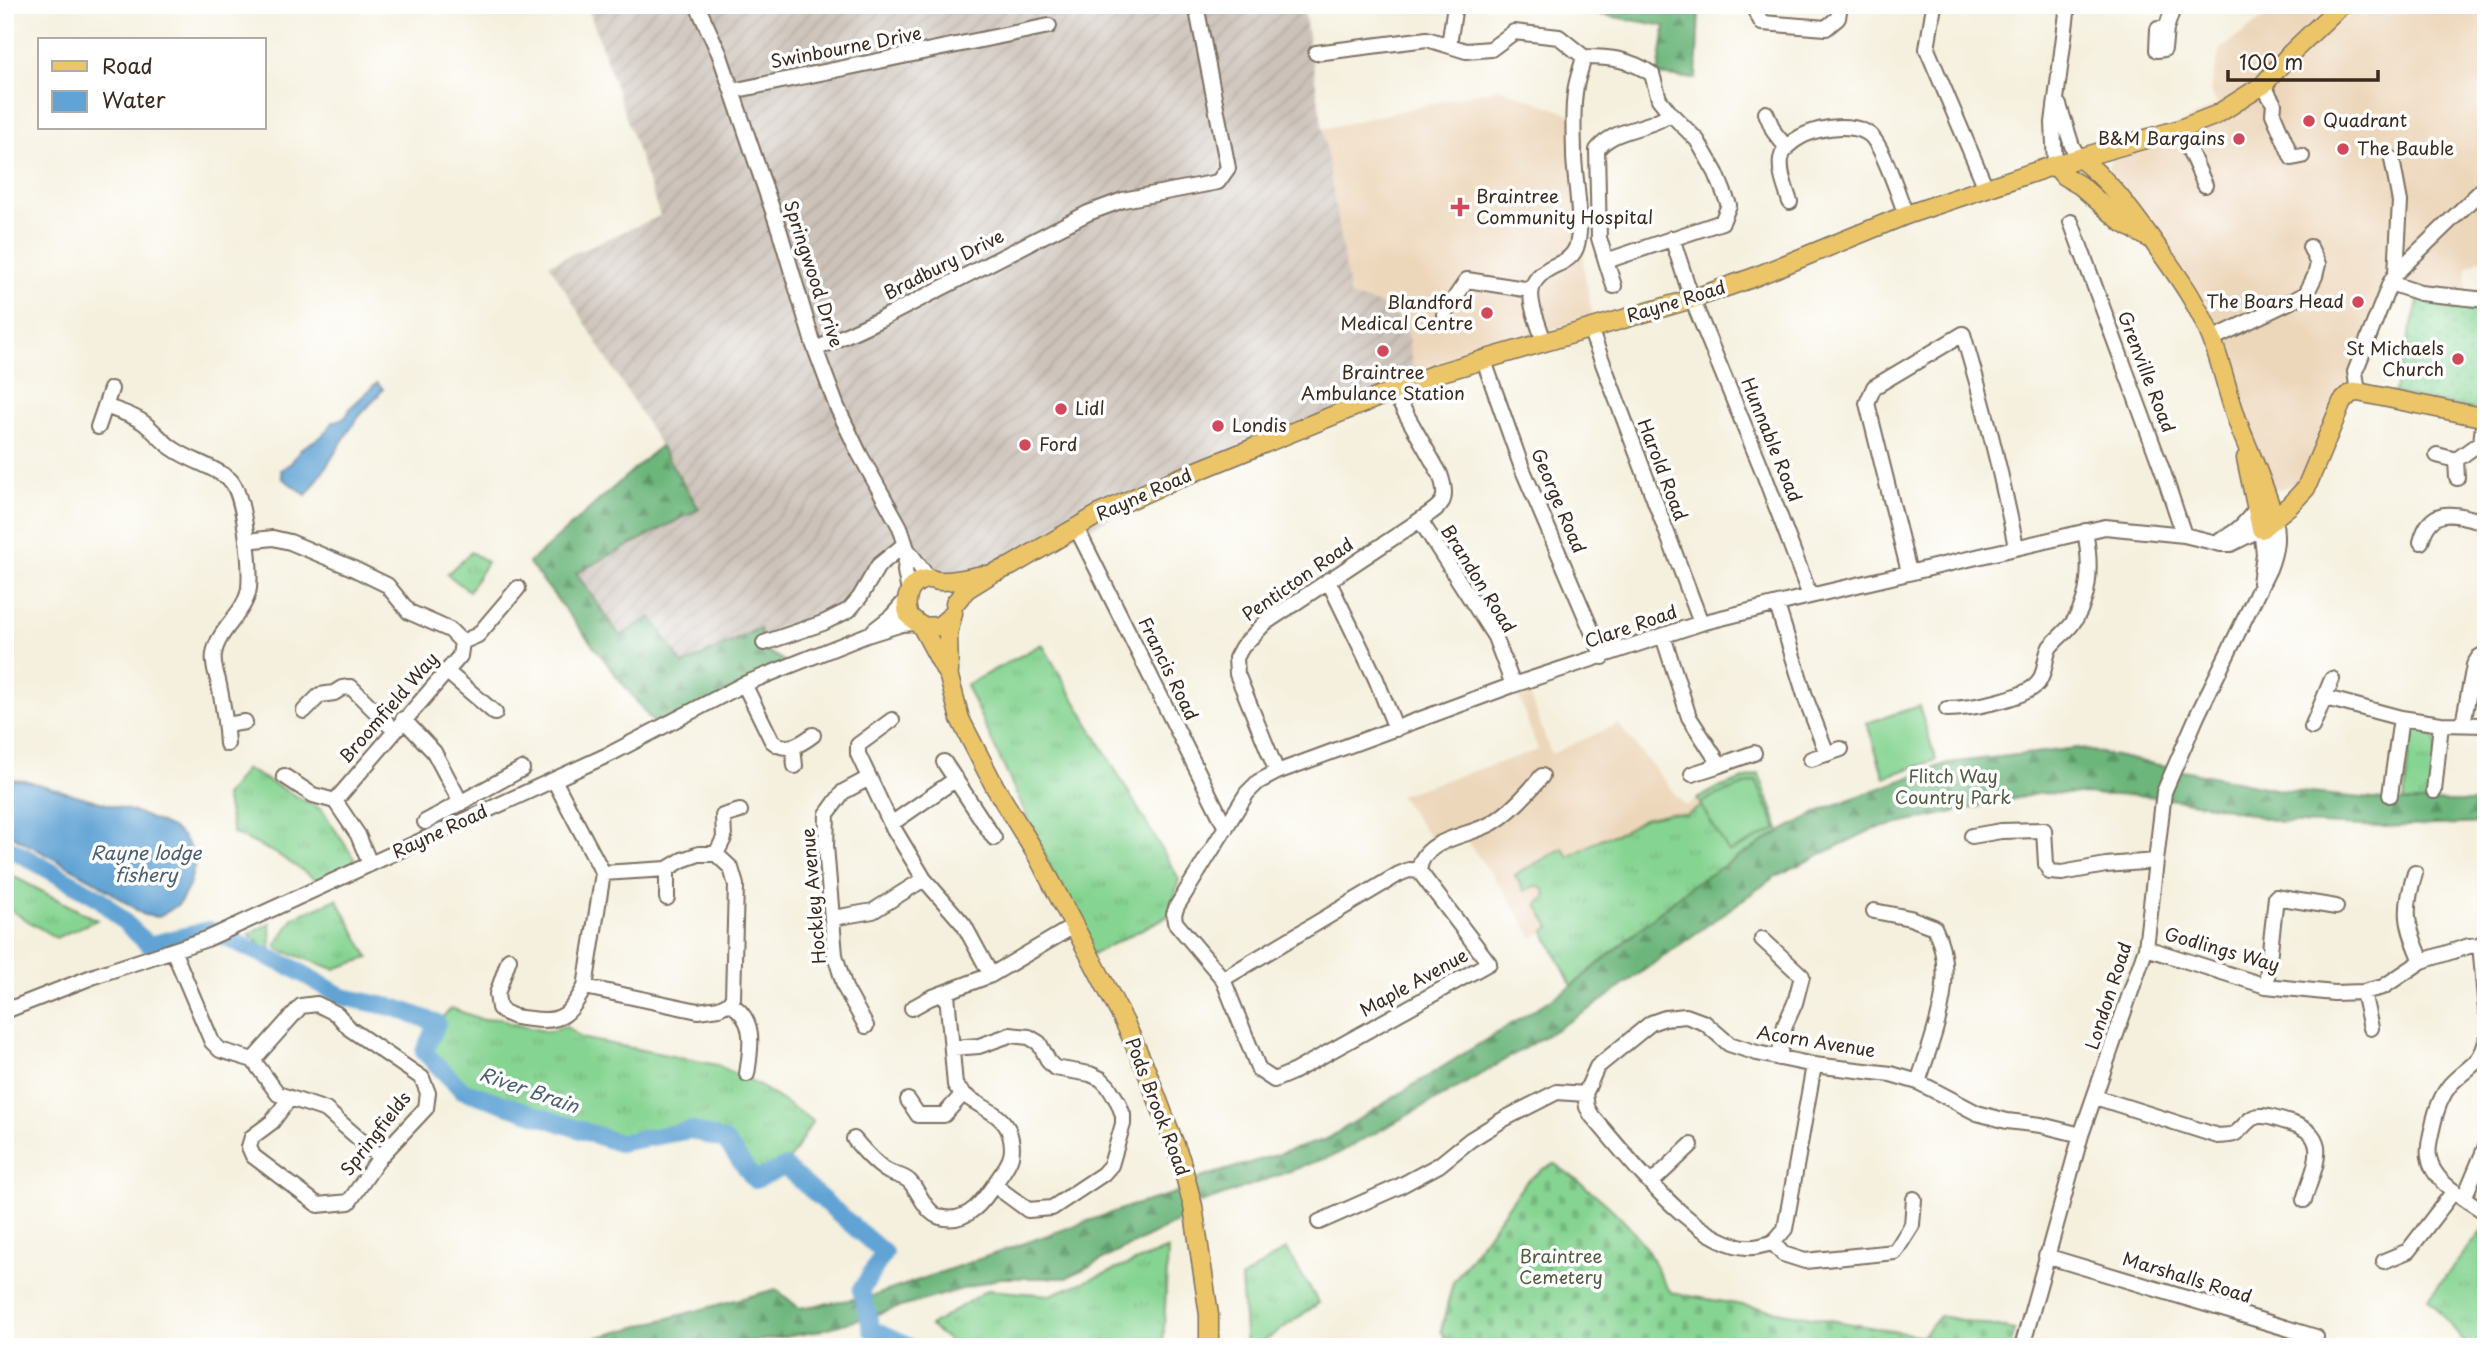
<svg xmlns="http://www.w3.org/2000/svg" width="2491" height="1352" viewBox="0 0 2491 1352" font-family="'Playpen Sans',sans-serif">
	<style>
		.built { fill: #edd7bb }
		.industrial { fill: url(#industrial-furrows) }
		.grass { fill: url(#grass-tufts); stroke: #607f58; stroke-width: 2 }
		.forest { fill: url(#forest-firs); stroke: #54704d; stroke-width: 2 }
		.cemetery { fill: url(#cemetery-stones); stroke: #607f58; stroke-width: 2 }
		.garden { fill: url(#garden-dots); stroke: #607f58; stroke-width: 2 }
		.pitch { fill: #86d492; stroke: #607f58; stroke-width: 2 }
		.water { fill: #60a3d4; stroke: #4e6679; stroke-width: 2 }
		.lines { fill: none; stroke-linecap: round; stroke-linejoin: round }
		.river { stroke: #60a3d4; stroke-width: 18 }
		.minor-casing { stroke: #7c6f61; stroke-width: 18 }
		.major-casing { stroke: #7c6f61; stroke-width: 21 }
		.minor { stroke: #fff; stroke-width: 14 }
		.major { stroke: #ecc569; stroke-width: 18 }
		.poi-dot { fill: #d1495b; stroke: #fff; stroke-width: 2.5 }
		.labels { text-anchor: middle; stroke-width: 7; stroke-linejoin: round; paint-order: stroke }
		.street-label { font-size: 18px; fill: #3b2a1e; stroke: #fff }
		.poi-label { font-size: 18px; fill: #3b2a1e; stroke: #fff; text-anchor: start }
		.park-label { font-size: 18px; fill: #525d41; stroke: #fff }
		.water-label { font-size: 19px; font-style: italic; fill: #4c6070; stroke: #fff }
	</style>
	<defs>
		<pattern id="industrial-furrows" width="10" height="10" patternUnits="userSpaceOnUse" patternTransform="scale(1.75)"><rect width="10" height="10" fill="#ccc2b9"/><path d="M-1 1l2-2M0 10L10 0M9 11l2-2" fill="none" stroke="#b0a79f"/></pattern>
		<pattern id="grass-tufts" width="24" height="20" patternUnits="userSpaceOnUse" patternTransform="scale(1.75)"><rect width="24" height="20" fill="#86d492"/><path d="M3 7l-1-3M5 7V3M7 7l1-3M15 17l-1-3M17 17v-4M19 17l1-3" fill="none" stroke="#75b67d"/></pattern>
		<pattern id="forest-firs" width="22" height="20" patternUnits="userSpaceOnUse" patternTransform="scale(1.75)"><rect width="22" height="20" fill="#6cb67c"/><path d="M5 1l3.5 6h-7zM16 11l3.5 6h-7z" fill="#5a9465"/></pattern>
		<pattern id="cemetery-stones" width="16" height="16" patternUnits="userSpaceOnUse" patternTransform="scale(1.75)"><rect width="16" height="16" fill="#86d492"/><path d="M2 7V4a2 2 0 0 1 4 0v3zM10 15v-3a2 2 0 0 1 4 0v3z" fill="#75b67d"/></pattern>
		<pattern id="garden-dots" width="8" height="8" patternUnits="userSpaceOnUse" patternTransform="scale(1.75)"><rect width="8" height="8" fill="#86d492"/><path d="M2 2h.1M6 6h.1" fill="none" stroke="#75b67d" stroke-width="1.8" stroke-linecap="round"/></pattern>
	</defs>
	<rect width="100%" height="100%" fill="#fff"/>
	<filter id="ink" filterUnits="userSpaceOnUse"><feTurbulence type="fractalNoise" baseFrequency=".0143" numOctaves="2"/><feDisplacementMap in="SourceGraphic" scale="14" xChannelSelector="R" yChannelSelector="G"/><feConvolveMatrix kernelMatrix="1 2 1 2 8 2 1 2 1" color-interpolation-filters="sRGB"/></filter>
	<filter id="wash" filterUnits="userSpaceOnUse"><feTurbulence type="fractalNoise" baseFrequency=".00686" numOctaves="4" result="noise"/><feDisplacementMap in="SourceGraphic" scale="28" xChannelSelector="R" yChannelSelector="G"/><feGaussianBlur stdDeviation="1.57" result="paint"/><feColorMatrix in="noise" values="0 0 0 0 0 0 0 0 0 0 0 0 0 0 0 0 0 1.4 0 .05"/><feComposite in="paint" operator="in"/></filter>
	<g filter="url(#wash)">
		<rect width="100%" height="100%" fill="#f5f0de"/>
		<path class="built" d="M2280 5H2486V256L2467 267 2465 297 2387 281 2345 387 2308 470 2298 483 2279 489 2271 487 2263 470 2211 309 2108 168 2112 159 2119 154 2218 105 2210 91 2220 50Z
			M1499 88 1570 114 1583 142 1584 271 1593 317 1413 371 1408 334 1350 297 1323 129Z
			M1528 689 1551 754 1618 724 1685 806 1716 789 1759 774 1780 832 1692 885 1572 986 1544 931 1533 938 1506 894 1466 840 1439 850 1399 795 1538 750 1517 693Z"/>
		<path class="industrial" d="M587 5H1303L1350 296 1389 307 1408 334 1413 371 1393 391 1269 441 1011 566 915 576 906 545 860 597 763 648 759 628 683 665 620 637 576 573 699 509 549 264 660 216Z"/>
		<path class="grass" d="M471 552 487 562 469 591 447 574Z
			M1042 644 1179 879 1170 915 1091 955 966 685Z
			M2421 727 2431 733 2437 744 2431 802H2404L2410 737 2413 731Z
			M246 769 322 810 358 864 318 881 277 854 233 833 225 796Z
			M1759 774 1780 832 1692 885 1572 986 1544 931 1550 927 1537 905 1545 898 1546 893C1540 882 1533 886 1524 891L1515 875 1563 848 1569 857 1601 839 1622 832 1643 819 1670 813 1686 815 1702 806 1697 799 1699 798 1716 789Z
			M5 872 85 914 97 920 56 938 5 907Z
			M337 899 369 958 334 969 280 950 276 945 294 917Z
			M270 923 271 953 249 934Z
			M451 1008 483 1020 500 1018 509 1023 548 1032 565 1026 581 1038 717 1065 758 1085 813 1121 785 1167 755 1180 725 1141 691 1130 619 1143 462 1090 424 1052 437 1023Z
			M2486 1226V1347H2469L2428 1298Z
			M1168 1249 1163 1347H957L930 1326 987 1290 1050 1295Z
			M1286 1249 1319 1303 1256 1347H1246L1241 1279Z"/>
		<path class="forest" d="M1547 5H1663L1699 10 1696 79 1658 75 1665 26Z
			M660 446 699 509 576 573 620 636 651 617 683 665 760 628 763 648 790 665 658 729 529 563Z
			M2077 748 2279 790 2404 802H2486V823L2383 827 2280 822 2216 806 2148 796 2041 793 1871 830 1776 876 1590 1009 1461 1086 1337 1154 1199 1204 1194 1180 1327 1139 1572 986 1692 885 1780 832 1824 809 1948 763Z
			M1179 1192 1187 1217 1066 1278H1000L815 1332 718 1347H562L776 1289 799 1308 873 1296 1131 1206Z"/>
		<path class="cemetery" d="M1555 1164C1590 1189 1623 1214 1647 1250 1656 1265 1660 1281 1672 1293L1922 1336 1940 1316 2015 1330 2010 1347H1450L1441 1331 1453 1282 1525 1183 1543 1169Z"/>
		<path class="garden" d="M2419 298 2486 305V412L2394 393Z"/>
		<path class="pitch" d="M1919 706 1936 760 1884 777 1867 723Z
			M1756 781 1777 829 1729 852 1700 804 1714 796Z"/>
		<path class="water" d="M377 383 383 389C375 401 363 410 355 422 338 446 325 472 306 495L282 478 281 470 291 463 302 448 322 436 333 422 346 417 351 407Z
			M5 779 24 780 138 813 172 828 182 836 191 849 195 863 189 886 179 904 159 917 144 915 93 880 5 832Z"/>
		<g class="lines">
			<path class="river" d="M5 848 13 850 99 898 149 945 209 930 293 968 343 997 396 1008 437 1023 424 1052 462 1090 619 1143 691 1130 725 1141 755 1180 785 1167 884 1253 861 1290 872 1330 909 1347"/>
		</g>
	</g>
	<g filter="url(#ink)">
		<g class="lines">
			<g class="minor-casing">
				<path id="minor" d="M697 5 719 53 779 229 813 343 837 407 859 453 900 527 907 549 905 571 909 592
					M1752 5 1762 23 1826 28 1838 18 1840 5
					M1934 5 1927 49 1986 188
					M2166 29H2158L2157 50 2164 49 2166 29 2174 5
					M1449 45 1455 5
					M1316 53 1427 39 1466 51 1491 49 1514 32 1559 37 1584 57
					M2263 85 2274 104 2273 114 2292 158 2302 156
					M732 91 1049 26
					M2059 105 2072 146 2079 158
					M1766 113 1774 132 1786 147
					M2180 129 2205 185
					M2392 159 2400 202 2396 273
					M2055 165 2053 123 2068 5
					M1790 202C1786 189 1779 173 1781 159 1786 131 1849 117 1870 135 1883 146 1899 197 1906 215
					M2071 222 2164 475 2184 535
					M1672 238 1692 299 1762 469 1810 596
					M1606 261 1614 286
					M2390 283 2420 293 2486 300
					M1444 314 1467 280 1531 290
					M1590 329 1701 623
					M2212 339 2306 294 2315 276 2318 264 2310 247
					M1544 342C1534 308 1516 283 1556 265 1564 262 1573 256 1576 248 1584 227 1575 181 1574 157 1574 137 1572 114 1575 93 1576 81 1581 69 1584 57 1611 57 1629 59 1652 74L1659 99 1670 113 1697 140 1716 173 1729 205 1722 222 1606 261 1599 238 1597 150C1614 127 1648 131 1670 113
					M816 349 881 319 1088 213 1123 200 1218 182 1228 168 1196 5
					M1483 358 1522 468 1603 657
					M1393 391 1440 474C1450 502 1442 505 1420 520L1495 637 1513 685
					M2358 392 2355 372 2390 283 2396 273 2486 186
					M105 406C118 411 134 415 144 423 154 431 162 441 172 448 190 461 212 465 229 479 245 492 251 567 249 588 246 613 218 629 214 654 212 665 217 674 219 685 223 704 226 724 227 744
					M98 427 111 389
					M2437 455 2456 460 2457 478
					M2456 460 2481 442 2484 418
					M1076 527 1226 828
					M2221 539C2237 533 2246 522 2256 509
					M247 541 273 538 290 542 350 567 387 585 409 612 450 630 462 642 460 656 335 801 358 835 370 864
					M2421 542C2431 503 2456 515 2486 522
					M907 549 929 579
					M1909 572 1867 403 1874 387 1963 334C1984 404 2002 475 2016 547
					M1328 580 1376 679 1396 729
					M1777 605 1806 699 1827 754
					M874 630 892 616 906 600
					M1663 636 1689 717 1720 765 1692 774
					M462 642 478 635 518 588
					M764 643 823 623 849 610 860 597 878 566 905 544
					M446 671 495 713
					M744 684 772 741C786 753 800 745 813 735
					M2326 698 2401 718 2441 724 2486 725
					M1947 709C1968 709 2025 699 2038 683 2046 673 2044 658 2050 647 2056 639 2066 632 2072 624 2092 597 2091 562 2085 531
					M304 711 320 695 334 693 342 688 351 687 394 730
					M403 719 434 752 461 803
					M892 720 858 745V754L891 824 924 879 964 925 991 975
					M2463 724 2474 665 2479 657 2486 653
					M226 725 245 722
					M2312 727 2332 679
					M793 747 795 766
					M1811 759 1841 749
					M944 762 994 838
					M1720 765 1754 753
					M1277 772 1237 674 1236 658 1242 647 1265 623 1420 520
					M284 776 313 795 335 801
					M554 780 603 873 585 987 698 1011 719 1008 729 1003 733 998 736 885 731 868 716 854 724 838 723 816 740 811
					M2434 791 2441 724
					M2390 795 2401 718
					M425 822 522 769
					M891 824 956 779
					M1972 836 2001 831 2044 830 2046 864 2050 872 2062 873 2106 865 2155 861
					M667 869V898
					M1419 871C1422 837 1471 837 1494 822 1513 810 1528 793 1542 776
					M603 873 667 869 682 860 699 854H716
					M2415 873C2403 912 2406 924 2422 961
					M1874 911 1910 918 1934 927C1959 975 1934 1034 1918 1082
					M833 918 873 911 924 879
					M1175 922 1174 914 1177 906 1247 793 1258 782 1277 772 1513 685 1701 623 1810 596 2105 527 2184 535 2221 544H2231L2261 529 2264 554 2260 583
					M1175 922 1223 979 1259 1070 1274 1080 1293 1072 1489 963 1419 871 1409 870 1399 874 1223 979
					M1762 939 1802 976 1795 1003 1785 1025 1779 1058
					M2480 944 2486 1010
					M2146 948 2266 986 2334 993 2363 992 2383 987 2422 961 2469 946 2486 944
					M173 950 212 1042 220 1050 253 1060 278 1094 326 1110 380 1157
					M509 959 497 994 499 1008C509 1017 519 1018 531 1019 563 1024 570 1013 585 987
					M2266 986 2276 897 2336 907
					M2363 992 2371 1028
					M729 1003C757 1019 751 1047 747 1074
					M912 1008 930 998 991 975 1074 926
					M5 1011 97 975 207 939 612 753 744 684 867 635 902 624 915 623
					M866 1026 845 988 835 955 826 846 827 814 843 792 869 778
					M2486 1041C2481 1065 2465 1068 2450 1085 2440 1097 2436 1111 2433 1125 2431 1135 2427 1147 2429 1157 2432 1183 2467 1199 2486 1213
					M953 1048 979 1046 1010 1035 1029 1037 1039 1043 1049 1062 1055 1068 1090 1074 1101 1079 1108 1086 1118 1102 1123 1115V1124L1111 1165 1103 1174 1052 1208 1028 1210 994 1185
					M253 1060 301 1006 317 1004 337 1014 350 1029 422 1078 428 1093 426 1108 380 1157 349 1202 318 1205 253 1156 249 1147 252 1137 272 1122 289 1099
					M1814 1065 1785 1229C1782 1232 1778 1238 1774 1241 1770 1244 1765 1245 1760 1246 1704 1260 1626 1154 1592 1116L1587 1107 1585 1094 1597 1067 1651 1023 1665 1018 1686 1016 1705 1023 1729 1044 1757 1053 1814 1065 1891 1074 1918 1082 1977 1113 2007 1121 2041 1125 2081 1135
					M2095 1097 2218 1136C2223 1135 2229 1136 2234 1134 2244 1129 2248 1116 2260 1116 2268 1115 2279 1120 2287 1122 2335 1134 2314 1166 2304 1200
					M908 1100 918 1115H944L962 1095
					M854 1139C864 1151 876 1165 889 1172 895 1175 904 1176 909 1181 919 1190 925 1213 940 1217 968 1225 985 1199 998 1179 1003 1172 1009 1164 1011 1156 1013 1148 1011 1137 1008 1129 997 1108 968 1104 955 1085L947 994
					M1651 1183 1691 1145
					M2464 1198 2486 1146
					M1319 1222 1398 1187 1439 1165 1470 1140 1504 1119 1557 1092 1585 1094
					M1773 1243 1783 1254 1805 1261 1895 1252 1912 1225 1914 1199
					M2046 1256 2316 1337
					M2384 1261 2408 1251 2454 1191
					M2022 1347 2081 1135 2146 948 2164 792 2198 714 2269 569C2276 551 2278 538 2274 518"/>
			</g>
			<g class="major-casing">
				<path id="major" d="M2079 158C2108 179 2129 208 2150 237 2173 270 2196 299 2211 337 2224 370 2230 406 2244 438 2255 465 2266 490 2274 518
					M2055 165 2064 176 2081 186 2123 223 2147 237
					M2246 458 2261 529 2290 505 2306 488 2342 402 2351 393 2358 392 2486 418
					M955 603 967 589 991 574 1011 566 1101 513 1165 484 1435 374 1692 299 1752 278 1906 215 2055 165 2180 129 2216 115 2263 85 2291 53 2341 5
					M952 615 939 626 922 627 909 616C903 601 909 580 929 579 936 579 933 581 940 581 954 582 970 577 984 575
					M922 627 949 677 960 719 995 787 1038 857 1125 1023 1147 1072 1181 1161 1193 1206 1209 1315V1347
					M949 672 948 634 953 613"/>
			</g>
			<use href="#minor" class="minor"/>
			<use href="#major" class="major"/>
		</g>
	</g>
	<g class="poi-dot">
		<circle cx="2309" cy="121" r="7"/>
		<circle cx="2239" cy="139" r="7"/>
		<circle cx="2343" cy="149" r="7"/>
		<path d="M1456.5 196.5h7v7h7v7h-7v7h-7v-7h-7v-7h7z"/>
		<circle cx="2358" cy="302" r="7"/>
		<circle cx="1487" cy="313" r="7"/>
		<circle cx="1383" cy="351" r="7"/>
		<circle cx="2458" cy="359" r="7"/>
		<circle cx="1061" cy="409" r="7"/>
		<circle cx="1218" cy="426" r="7"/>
		<circle cx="1025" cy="445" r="7"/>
	</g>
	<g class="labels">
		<g class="street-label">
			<text transform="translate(846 48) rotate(-11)" y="6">Swinbourne Drive</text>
			<text transform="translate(944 265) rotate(-27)" y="6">Bradbury Drive</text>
			<text transform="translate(813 274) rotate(72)" y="6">Springwood Drive</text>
			<text transform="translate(1676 302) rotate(-17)" y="6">Rayne Road</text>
			<text transform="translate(2146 372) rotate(69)" y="6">Grenville Road</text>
			<text transform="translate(1771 440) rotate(68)" y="6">Hunnable Road</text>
			<text transform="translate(1662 470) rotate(69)" y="6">Harold Road</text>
			<text transform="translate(1144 495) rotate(-24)" y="6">Rayne Road</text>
			<text transform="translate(1558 501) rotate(67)" y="6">George Road</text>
			<text transform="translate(1478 579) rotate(58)" y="6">Brandon Road</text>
			<text transform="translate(1298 580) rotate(-35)" y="6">Penticton Road</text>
			<text transform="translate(1631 627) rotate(-19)" y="6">Clare Road</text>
			<text transform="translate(1168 669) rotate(64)" y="6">Francis Road</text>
			<text transform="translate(389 708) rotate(-49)" y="6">Broomfield Way</text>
			<text transform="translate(440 832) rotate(-25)" y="6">Rayne Road</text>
			<text transform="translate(814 896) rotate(-95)" y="6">Hockley Avenue</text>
			<text transform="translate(2222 950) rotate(16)" y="6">Godlings Way</text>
			<text transform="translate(1414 983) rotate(-29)" y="6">Maple Avenue</text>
			<text transform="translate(2109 996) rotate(-72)" y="6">London Road</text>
			<text transform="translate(1816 1042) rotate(9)" y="6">Acorn Avenue</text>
			<text transform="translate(1157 1107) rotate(69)" y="6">Pods Brook Road</text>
			<text transform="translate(376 1134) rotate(-52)" y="6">Springfields</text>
			<text transform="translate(2187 1278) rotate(17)" y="6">Marshalls Road</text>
		</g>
		<g class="poi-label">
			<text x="2323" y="127">Quadrant</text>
			<text x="2225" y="145" text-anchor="end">B&amp;M Bargains</text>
			<text x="2357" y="155">The Bauble</text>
			<text x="1476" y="203">Braintree<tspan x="1476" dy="21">Community Hospital</tspan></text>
			<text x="2344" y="308" text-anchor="end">The Boars Head</text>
			<text x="1473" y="309" text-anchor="end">Blandford<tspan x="1473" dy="21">Medical Centre</tspan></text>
			<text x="2444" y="355" text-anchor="end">St Michaels<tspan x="2444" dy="21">Church</tspan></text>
			<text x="1383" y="379" text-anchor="middle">Braintree<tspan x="1383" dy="21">Ambulance Station</tspan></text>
			<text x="1075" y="415">Lidl</text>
			<text x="1232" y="432">Londis</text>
			<text x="1039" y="451">Ford</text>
		</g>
		<g class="park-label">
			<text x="1953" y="783">Flitch Way<tspan x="1953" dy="21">Country Park</tspan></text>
			<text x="1561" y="1263">Braintree<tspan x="1561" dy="21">Cemetery</tspan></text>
		</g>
		<g class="water-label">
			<text x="146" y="860">Rayne lodge<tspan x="146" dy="22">fishery</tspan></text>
			<text transform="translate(529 1090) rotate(19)" y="7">River Brain</text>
		</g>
	</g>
	<rect width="2491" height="1352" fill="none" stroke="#fff" stroke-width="28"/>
	<rect x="38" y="38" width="228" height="91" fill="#ffffff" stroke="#b1aaa5" stroke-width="2"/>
	<rect x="52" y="61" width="35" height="10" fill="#ecc569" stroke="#b1aaa5" stroke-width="2"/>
	<text x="102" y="74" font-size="21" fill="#3b2a1e">Road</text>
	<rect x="52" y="91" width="35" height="21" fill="#60a3d4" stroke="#b1aaa5" stroke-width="2"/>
	<text x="102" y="108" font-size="21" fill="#3b2a1e">Water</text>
	<path d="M2228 70v10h150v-10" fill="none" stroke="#3b2a1e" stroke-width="3.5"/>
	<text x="2239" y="70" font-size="21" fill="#3b2a1e" stroke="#ffffff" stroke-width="5" paint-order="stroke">100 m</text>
</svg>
